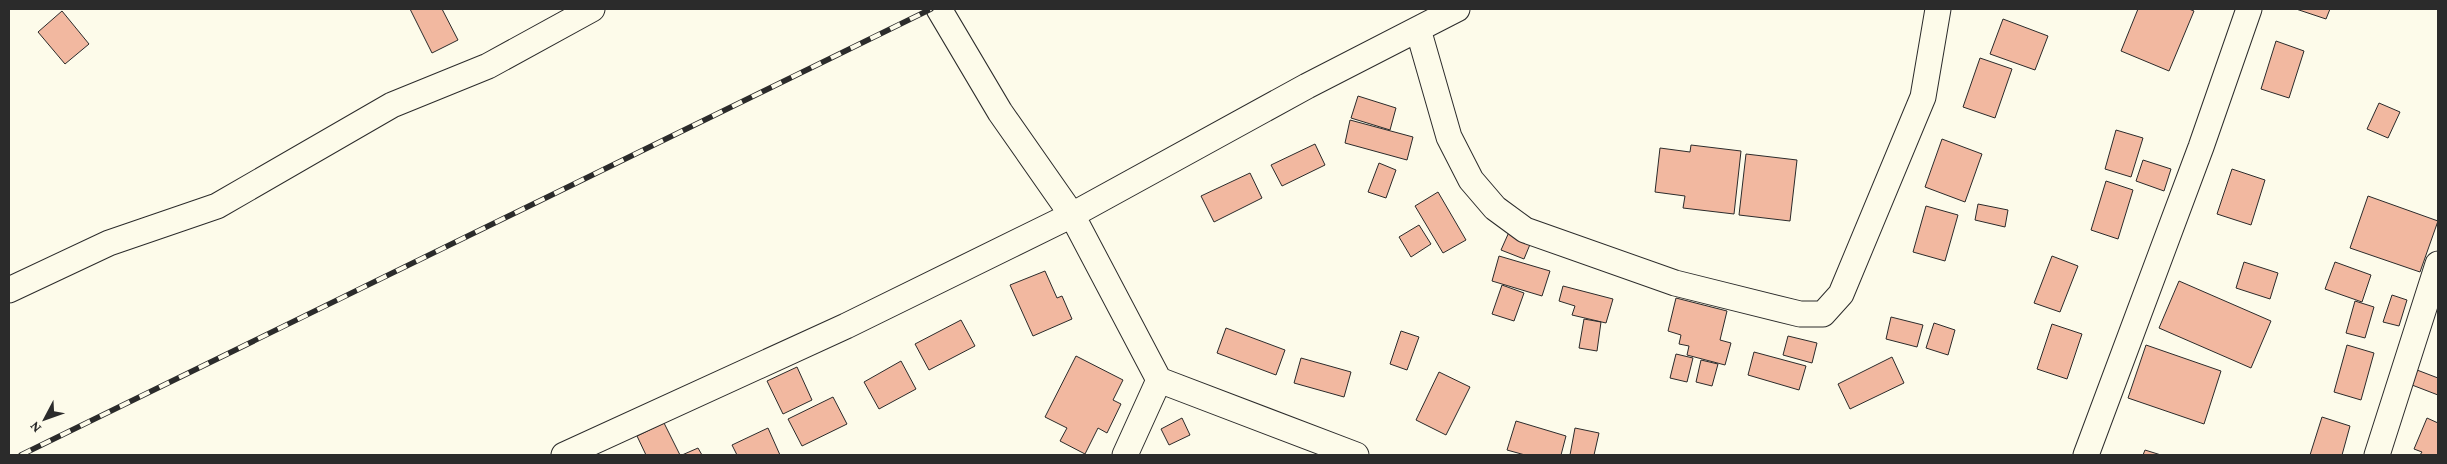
<svg xmlns="http://www.w3.org/2000/svg" width="2447" height="464" viewBox="0 0 2447 464" font-family="'Crimson Pro',serif">
	<style>
		.building { fill: #f2b8a0; stroke: #2b2b2b }
		.lines { fill: none; stroke-linecap: round; stroke-linejoin: round }
		.street-casing { stroke: #2b2b2b; stroke-width: 27 }
		.street { stroke: #fdfbea; stroke-width: 25 }
		.rail-casing { stroke: #2b2b2b; stroke-width: 5.5 }
		.rail { stroke: #fdfbea; stroke-width: 4; stroke-dasharray: 11; stroke-linecap: butt }
	</style>
	<rect width="100%" height="100%" fill="#fdfbea"/>
	<path class="building" d="M410 9H442L458 40 432 53Z
		M2138 9H2189L2194 11 2169 71 2121 51Z
		M2296 9H2330L2326 19Z
		M62 11 89 44 65 64 38 32Z
		M2003 19 2048 36 2035 70 1990 54Z
		M2276 41 2304 51 2289 98 2261 89Z
		M1980 58 2012 69 1995 118 1963 107Z
		M1358 96 1396 108 1390 130 1351 118Z
		M2379 103 2400 112 2388 138 2367 129Z
		M1350 120 1413 137 1407 160 1345 143Z
		M2116 130 2143 138 2131 177 2105 169Z
		M1942 139 1982 154 1965 202 1925 187Z
		M1315 144 1325 165 1282 186 1271 165Z
		M1691 145 1741 151 1734 214 1683 208 1685 196 1655 192 1660 148 1690 152Z
		M1746 154 1797 160 1790 221 1739 215Z
		M2143 160 2171 169 2164 191 2136 181Z
		M1379 163 1396 170 1386 198 1368 192Z
		M2232 169 2265 180 2251 225 2217 214Z
		M1250 173 1262 198 1214 222 1201 196Z
		M2106 181 2133 190 2118 239 2091 230Z
		M1438 192 1466 240 1443 253 1415 206Z
		M2368 196 2438 221 2420 272 2350 248Z
		M1978 204 2008 210 2005 227 1975 220Z
		M1926 206 1958 215 1945 261 1913 252Z
		M1419 225 1431 244 1411 257 1399 237Z
		M1509 232 1531 242 1524 259 1501 250Z
		M1499 256 1550 271 1542 296 1492 281Z
		M2052 256 2078 266 2060 312 2034 303Z
		M2244 262 2278 273 2270 299 2236 288Z
		M2335 262 2371 275 2362 302 2325 289Z
		M1045 271 1057 298 1062 296 1072 319 1033 336 1010 285Z
		M2179 281 2271 321 2251 368 2159 328Z
		M1502 285 1524 293 1514 321 1492 314Z
		M1563 286 1613 299 1606 323 1572 315 1575 306 1559 301Z
		M2392 295 2407 300 2399 326 2383 322Z
		M1676 298 1727 311 1720 340 1731 343 1725 365 1687 355 1689 346 1679 344 1681 335 1668 331Z
		M2355 301 2374 307 2365 338 2346 333Z
		M1891 317 1923 325 1917 347 1886 339Z
		M1584 319 1601 322 1597 351 1579 348Z
		M961 320 975 346 929 370 915 344Z
		M1934 323 1955 330 1948 355 1926 348Z
		M2052 324 2082 334 2067 379 2037 369Z
		M1226 328 1285 350 1276 375 1217 353Z
		M1401 331 1419 337 1407 370 1390 364Z
		M1788 336 1817 343 1812 363 1783 355Z
		M2146 345 2221 371 2204 424 2128 398Z
		M2347 345 2374 353 2361 400 2334 392Z
		M1754 352 1806 366 1799 390 1748 375Z
		M1676 354 1693 358 1687 382 1670 378Z
		M1076 356 1123 380 1113 400 1121 404 1107 433 1098 428 1085 454 1060 441 1067 428 1045 417Z
		M1892 357 1904 383 1850 409 1838 384Z
		M1301 358 1351 372 1344 397 1294 383Z
		M1701 360 1718 364 1712 386 1696 382Z
		M901 361 916 389 879 409 864 382Z
		M797 367 812 400 783 414 767 381Z
		M2417 370 2438 378V395L2412 385Z
		M1439 372 1470 387 1446 435 1416 420Z
		M833 397 847 424 802 446 788 419Z
		M2322 417 2350 426 2342 455H2310Z
		M1182 418 1190 435 1169 445 1161 429Z
		M2427 418 2438 423V455H2420L2422 452 2414 449Z
		M1516 421 1566 436 1561 455H1525L1507 450Z
		M664 423 680 455H646L637 436Z
		M768 428 780 455H737L732 445Z
		M1575 428 1599 433 1594 455H1570Z
		M698 448 702 455H682Z
		M2145 450 2161 455H2143Z"/>
	<g class="lines">
		<g class="street-casing">
			<path id="street" d="M939 9 1000 112 1072 215 1159 380 1356 455
				M1418 29 1449 137 1471 180 1495 208 1525 230 1675 283 1800 314H1823L1841 294 1923 97 1938 9
				M9 290 109 243 217 206 392 105 488 66 592 9
				M564 455 846 326 1072 215 1307 86 1457 9
				M1125 455 1159 380
				M2086 455 2201 147 2249 9
				M2377 455 2438 264"/>
		</g>
		<use href="#street" class="street"/>
		<g class="rail-casing">
			<path id="rail" d="M21 455 931 9"/>
		</g>
		<use href="#rail" class="rail"/>
	</g>
	<rect width="2447" height="464" fill="none" stroke="#2b2b2b" stroke-width="20"/>
	<g transform="translate(45 419) rotate(229)" stroke="#fdfbea" stroke-width="4" paint-order="stroke">
	<path d="M0-4L9 19L0 12L-9 19Z" fill="#2b2b2b"/>
	<text y="-8" font-size="14" font-weight="bold" text-anchor="middle" fill="#2b2b2b">N</text>
	</g>
</svg>
